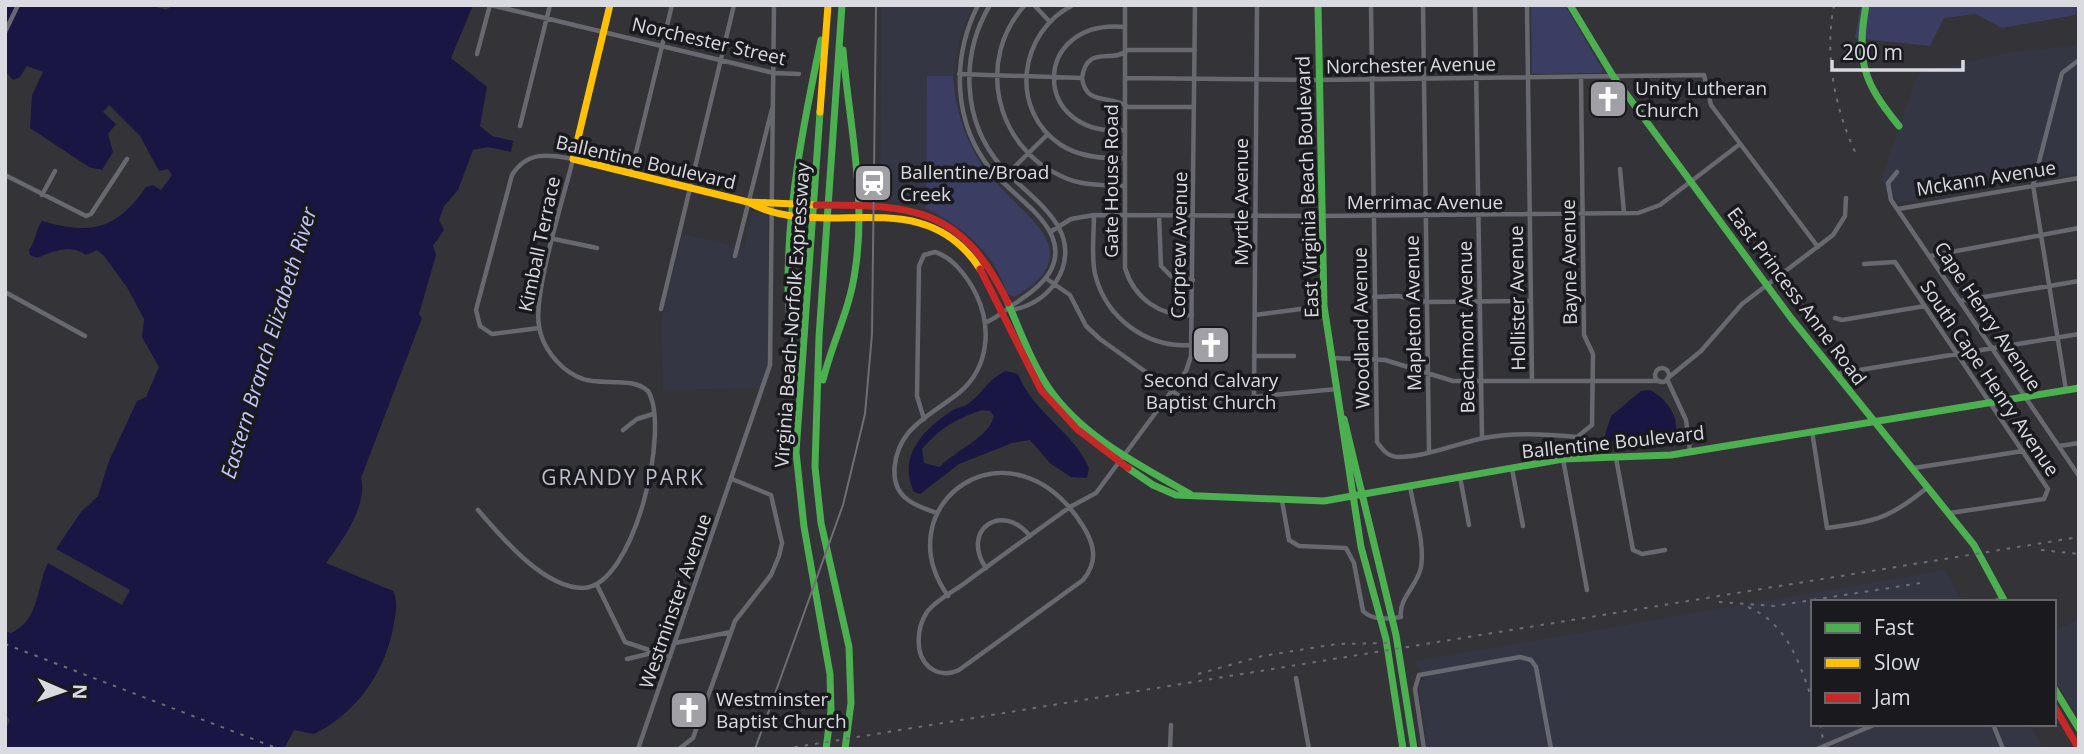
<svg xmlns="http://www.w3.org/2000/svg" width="2084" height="754" viewBox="0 0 2084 754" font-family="'Open Sans',sans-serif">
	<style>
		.built { fill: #353644 }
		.green { fill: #3c3d62 }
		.water { fill: #1a1643; fill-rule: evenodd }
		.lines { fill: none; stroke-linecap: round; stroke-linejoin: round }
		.street { stroke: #686870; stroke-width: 4.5 }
		.fast { stroke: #4caf50; stroke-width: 7 }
		.slow { stroke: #ffc107; stroke-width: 7 }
		.jam { stroke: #c62828; stroke-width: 7 }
		.tram { stroke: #6e6e75; stroke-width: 2 }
		.rail { stroke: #6e6e75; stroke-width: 2; stroke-dasharray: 3.5 7; stroke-linecap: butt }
		.labels { text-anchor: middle; stroke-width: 7; stroke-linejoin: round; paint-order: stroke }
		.street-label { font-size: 19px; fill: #dadbe1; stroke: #19191e }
		.poi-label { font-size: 19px; fill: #dadbe1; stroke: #19191e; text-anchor: start }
		.water-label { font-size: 21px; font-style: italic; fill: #c1c5f7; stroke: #19191e }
		.neighbourhood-label { font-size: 21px; letter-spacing: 2px; fill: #bebfcc; stroke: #19191e }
	</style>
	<rect width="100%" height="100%" fill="#333338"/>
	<path class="built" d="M882 5H973L961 33 954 66V93L963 129 981 165 1042 230 1049 246 1050 259 1044 275 1033 287 1014 297 987 254 958 225 914 204 880 201Z
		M2079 45V174L1898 203 1881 180 1918 73 2012 52Z
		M753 210 768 215 769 358 765 377 759 388 663 390 661 323 682 234 744 248Z
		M1945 570 1963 602H1813V724H2030L2043 749H1428L1419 687 1425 678 1415 661Z
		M2079 619V717L2054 679V631Z"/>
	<path class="green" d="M1531 5H1565L1603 70 1602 73 1532 74Z
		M1861 5H2079L2075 15 2002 28 1975 14 1944 18 1930 46 1855 38Z
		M927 76H953C955 109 965 139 983 167 1015 214 1097 248 1014 297L1007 294C994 252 963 227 926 208Z"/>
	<path class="water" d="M5 5H151L166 10 174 5H473L451 58 487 87 480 126 492 136 513 141 511 152 488 147 473 150 458 190 444 206 439 220 444 230 433 246 436 255 419 314 422 318 361 478C368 506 342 541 326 563L393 591C398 601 396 613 394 623 386 671 358 712 314 734L294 730 284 749H5V729L10 721 5 712V631L11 633C40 620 36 587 48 563L122 605 130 590 56 549 81 512 98 496 109 461 137 401 146 397 159 367 142 337 144 319 128 289 104 256 97 250 86 255C71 244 53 251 37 258L30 255 29 250C36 241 35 231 42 221 92 235 116 230 146 187L153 185 161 190 172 175 168 169 159 171 140 136 109 105 103 112 116 124 108 134 113 152 102 170 89 167 30 128 32 95 43 72 27 66 20 77 13 80 5 71Z
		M1006 371 1018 374C1034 414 1074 432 1089 468L1087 478 1071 477 1050 463 1030 440 1012 443 959 464 920 494 914 492C897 456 924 428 955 409 959 407 965 407 969 403 983 393 989 378 1006 371ZM982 410 990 411 994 416C989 438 955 450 940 467L924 463 922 449C939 429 957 418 982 410Z
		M1649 390C1664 395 1686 423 1671 438L1611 441 1605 435 1611 416 1641 391Z"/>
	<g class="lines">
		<path class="street" d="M491 5 774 73 799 74
			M978 5C951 59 953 124 992 171 1010 192 1039 210 1051 234 1065 264 1043 285 1020 300 1008 308 1000 316 985 323
			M990 5C960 55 962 121 1001 166 1019 187 1046 204 1059 228 1079 265 1048 306 1010 310
			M1025 5C976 58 994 146 1061 176 1081 186 1102 185 1124 186
			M1034 5 1049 21
			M1073 5C1019 32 1008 110 1061 145 1080 157 1102 159 1124 158
			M1125 5V268C1134 298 1160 317 1192 315
			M1371 5 1377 442C1382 449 1388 457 1398 457 1425 457 1453 445 1479 439 1511 432 1545 434 1577 437L1592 425 1593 354 1584 335 1581 77
			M1423 5 1429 452
			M1475 5 1482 438
			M1527 5 1532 381
			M5 32 18 5
			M477 54 490 5
			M959 74 1082 78
			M1125 78 1319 80 1704 75 1711 105 1818 247
			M1194 107H1128C1111 94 1086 107 1082 78 1087 44 1112 64 1128 50H1195
			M520 126 550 5
			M1124 130C1031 138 1030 18 1125 27
			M1620 169 1624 213
			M1897 172 1888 183 1891 200 2079 476
			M631 173 672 5
			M5 175 86 216 91 214 127 159
			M1001 180 1048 134
			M42 195 55 171
			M1898 209 2079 178
			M1094 215C1094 234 1091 255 1095 274 1106 318 1146 348 1191 345
			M1159 215 1161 266 1172 277 1193 280
			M1050 232 1071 219 1094 215 1321 216 1638 213 1660 205 1740 144
			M554 239 597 248
			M735 256 772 109
			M1930 256 2079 228
			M1864 264 1895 262 2048 489 2044 499 1950 513
			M1047 279 1070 295 1086 326 1100 339 1189 403 1337 389
			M5 292 85 336
			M1374 297 1398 296 1427 302 1531 301
			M1960 301 2079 281
			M661 309 734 5
			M1255 315 1323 306
			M1835 318 1842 320 1925 306
			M1254 356H1294
			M1332 358 1385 360 1453 381H1659
			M1655 375a7 7 0 1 1 14 0a7 7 0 1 1-14 0Z
			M1835 374 2079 334
			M1668 378 1701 351 1742 304 1833 235 1845 216 1846 198
			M1667 379 1686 420 1690 451
			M2066 390 2033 185 2062 73 2079 60
			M1254 398 1257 5
			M924 419 917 396 919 266 924 255 935 252C953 257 968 278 976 294 992 327 989 367 960 392 943 406 923 416 909 432 894 450 886 484 908 500 916 506 928 510 937 513
			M623 430 637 419 653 414
			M1812 431 1827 528C1876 521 1889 519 1928 487
			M2059 446 2079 443
			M1616 458 1633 550 1642 554 1665 550
			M1563 459 1587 590
			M1914 468 2023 451
			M1512 469 1523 526
			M1460 477 1469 525
			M1282 501 1289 540 1299 546 1346 548 1354 563 1363 611C1373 621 1388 619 1401 617 1398 599 1418 585 1421 567 1425 542 1414 512 1410 486
			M478 510C502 538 544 588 583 588 634 587 671 428 648 391 630 375 598 388 576 376 558 367 542 347 539 326 533 293 564 197 573 159 548 154 527 151 512 175L476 310 480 326 492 334 539 328
			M986 568C960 530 1002 501 1030 536
			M597 585 625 642 670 657
			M948 596C883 504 1011 412 1083 526 1095 545 1098 562 1083 580L959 670C949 675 938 674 929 667 914 654 917 627 927 612 936 600 954 591 965 583 1000 557 1035 532 1070 507L1096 493 1171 392 1186 371 1191 356 1195 5
			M1993 602 2003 598
			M675 643 731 632
			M627 659 652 653
			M1296 678 1309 749
			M1993 724 2003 749
			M638 749 770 365 774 5
			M679 749 693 738 735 621 771 575 779 556 782 543 771 495 732 479
			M1170 749 1171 725
			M1424 749 1415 689 1419 675 1520 657 1531 660 1536 667 1551 749
			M1817 749 1876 724"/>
		<path class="fast" d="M842 5 819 337 815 467 821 523 849 647 851 703 845 749
			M1318 5 1324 306 1361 547 1386 639 1403 749
			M1570 5 1613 76 1791 318 1974 545 2005 602
			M1866 5C1856 61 1863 82 1899 126
			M820 112 796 452 804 527 830 674 831 711 826 749
			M1008 303C1020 331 1031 361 1048 387 1081 436 1139 465 1190 494
			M796 380C793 348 788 316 788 284 788 201 804 121 821 40
			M823 380C832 343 850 309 855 271 867 198 849 123 843 50
			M1344 419 1396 635 1414 749
			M1128 468 1153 485 1176 495 1324 501 1563 459 1671 455 2079 388
			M2054 688 2079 729"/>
		<path class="slow" d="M610 5 573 159 748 202 816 205
			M820 112 828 5
			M748 202C824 244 922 179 980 269"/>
		<path class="jam" d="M816 205C914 205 962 207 1008 303
			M980 269 1041 390 1077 429 1128 468
			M2054 706 2079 749"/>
		<path class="tram" d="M755 749 843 505 865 414 872 334 876 5"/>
		<path class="rail" d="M1834 5C1824 56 1835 110 1857 156
			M2041 550 2079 554
			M1719 602 1774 606 1927 582
			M1748 607C1789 625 1799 663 1813 702
			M5 644 279 749
			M1198 674 1262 656 1337 644 1387 643
			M1820 724 1825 749
			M784 749 2079 537"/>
	</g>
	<defs>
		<g id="church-square" transform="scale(2.0125)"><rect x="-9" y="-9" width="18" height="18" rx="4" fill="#a0a0a6" stroke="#19191e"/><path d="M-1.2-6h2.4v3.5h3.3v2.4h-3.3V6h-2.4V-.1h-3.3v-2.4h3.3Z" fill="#fff"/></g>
		<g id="station-square" transform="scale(2.0125)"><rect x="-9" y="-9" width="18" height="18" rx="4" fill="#a0a0a6" stroke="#19191e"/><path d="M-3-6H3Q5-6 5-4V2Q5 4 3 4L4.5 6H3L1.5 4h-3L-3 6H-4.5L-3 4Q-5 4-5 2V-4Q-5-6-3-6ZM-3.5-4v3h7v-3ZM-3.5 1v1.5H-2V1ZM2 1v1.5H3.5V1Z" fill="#fff"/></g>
	</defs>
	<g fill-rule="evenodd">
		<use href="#church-square" x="1608" y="99"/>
		<use href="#station-square" x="873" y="183"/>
		<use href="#church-square" x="1211" y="345"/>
		<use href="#church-square" x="689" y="710"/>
	</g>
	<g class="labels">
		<g class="street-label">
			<text transform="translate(709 41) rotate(13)" y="7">Norchester Street</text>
			<text transform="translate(1411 65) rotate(-1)" y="7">Norchester Avenue</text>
			<text transform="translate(646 162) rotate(13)" y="7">Ballentine Boulevard</text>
			<text transform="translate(1986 178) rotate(-9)" y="7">Mckann Avenue</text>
			<text transform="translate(1111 181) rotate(-90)" y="7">Gate House Road</text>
			<text transform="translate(1307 187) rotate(-92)" y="7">East Virginia Beach Boulevard</text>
			<text transform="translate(1241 202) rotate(-90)" y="7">Myrtle Avenue</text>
			<text x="1425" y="209">Merrimac Avenue</text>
			<text transform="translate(539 244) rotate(-78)" y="7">Kimball Terrace</text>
			<text transform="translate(1179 245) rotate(-89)" y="7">Corprew Avenue</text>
			<text transform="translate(1569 262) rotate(-91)" y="7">Bayne Avenue</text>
			<text transform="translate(1797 296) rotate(53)" y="7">East Princess Anne Road</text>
			<text transform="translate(1517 298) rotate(-91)" y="7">Hollister Avenue</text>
			<text transform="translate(1413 313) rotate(-91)" y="7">Mapleton Avenue</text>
			<text transform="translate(792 315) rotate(-86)" y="7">Virginia Beach-Norfolk Expressway</text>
			<text transform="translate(1988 316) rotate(56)" y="7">Cape Henry Avenue</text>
			<text transform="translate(1466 327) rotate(-91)" y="7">Beachmont Avenue</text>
			<text transform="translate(1361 328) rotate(-91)" y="7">Woodland Avenue</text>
			<text transform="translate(1990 378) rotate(56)" y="7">South Cape Henry Avenue</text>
			<text transform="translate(1613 442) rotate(-6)" y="7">Ballentine Boulevard</text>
			<text transform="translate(675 601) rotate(-71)" y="7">Westminster Avenue</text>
		</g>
		<g class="poi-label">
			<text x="1635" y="95">Unity Lutheran<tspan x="1635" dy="22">Church</tspan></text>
			<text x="900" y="179">Ballentine/Broad<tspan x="900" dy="22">Creek</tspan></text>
			<text x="1211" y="387" text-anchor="middle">Second Calvary<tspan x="1211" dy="22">Baptist Church</tspan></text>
			<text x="716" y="706">Westminster<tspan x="716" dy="22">Baptist Church</tspan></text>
		</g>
		<g class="water-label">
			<text transform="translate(269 343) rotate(-73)" y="7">Eastern Branch Elizabeth River</text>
		</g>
		<g class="neighbourhood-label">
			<text x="623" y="485">GRANDY PARK</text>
		</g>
	</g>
	<rect width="2084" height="754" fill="none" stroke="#dadbe1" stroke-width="14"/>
	<rect x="1811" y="600" width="245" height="126" fill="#19191e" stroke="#66676c" stroke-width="2"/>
	<rect x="1825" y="623" width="35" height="10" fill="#4caf50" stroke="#66676c" stroke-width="2"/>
	<text x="1874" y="635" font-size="21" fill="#dadbe1">Fast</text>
	<rect x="1825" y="658" width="35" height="10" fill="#ffc107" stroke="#66676c" stroke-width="2"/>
	<text x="1874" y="670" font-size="21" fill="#dadbe1">Slow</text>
	<rect x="1825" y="693" width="35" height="10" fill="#c62828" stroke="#66676c" stroke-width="2"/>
	<text x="1874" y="705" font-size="21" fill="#dadbe1">Jam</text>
	<g transform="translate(63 691) rotate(92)" stroke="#19191e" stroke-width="5" paint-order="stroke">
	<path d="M0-5L12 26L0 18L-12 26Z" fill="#dadbe1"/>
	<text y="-10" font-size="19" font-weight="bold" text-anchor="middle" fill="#dadbe1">N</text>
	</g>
	<path d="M1832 60v10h131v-10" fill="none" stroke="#dadbe1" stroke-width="3.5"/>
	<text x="1842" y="60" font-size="21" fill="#dadbe1" stroke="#19191e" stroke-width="5" paint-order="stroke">200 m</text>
</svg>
